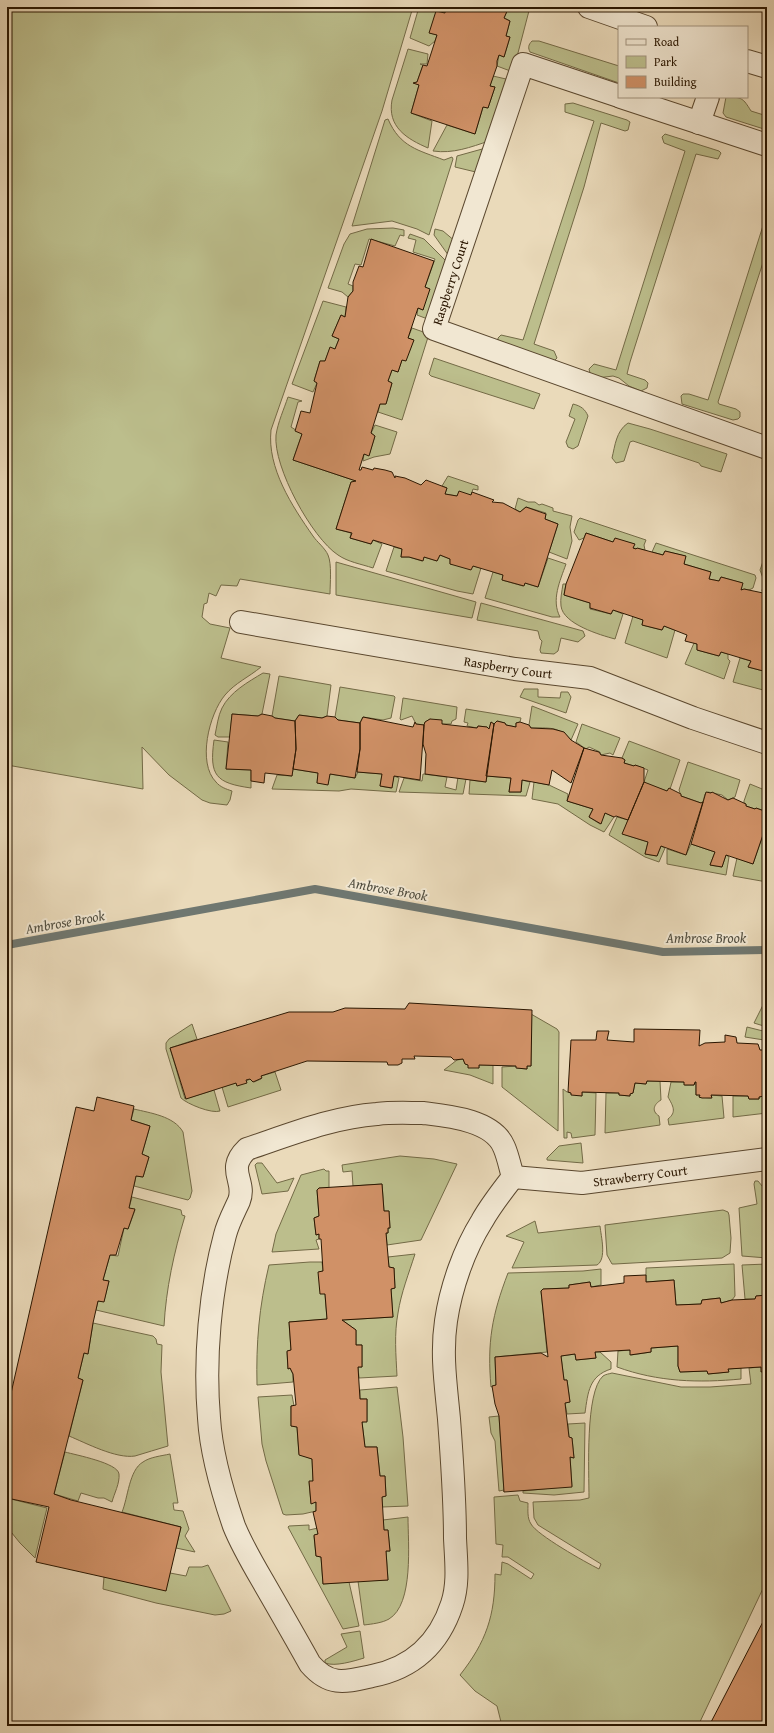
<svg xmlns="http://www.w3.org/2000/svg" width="774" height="1733" viewBox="0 0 774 1733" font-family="'Gentium Book Plus',serif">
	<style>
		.green { fill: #bcbe8c; stroke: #736a46 }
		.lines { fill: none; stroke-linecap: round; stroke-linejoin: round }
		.stream { stroke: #6f7770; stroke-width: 8 }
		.building { fill: #d09167; stroke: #2a1600 }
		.minor-casing { stroke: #5a472e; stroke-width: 24 }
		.minor { stroke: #f1e7d2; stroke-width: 22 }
		.labels { text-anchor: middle; stroke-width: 4; stroke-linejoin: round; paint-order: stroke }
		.street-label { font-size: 13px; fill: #2a1600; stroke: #f1e7d2 }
		.water-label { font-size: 14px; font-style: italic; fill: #524f41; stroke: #f1e7d2 }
	</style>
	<rect width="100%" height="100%" fill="#eadaba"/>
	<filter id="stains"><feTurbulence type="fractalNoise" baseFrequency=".005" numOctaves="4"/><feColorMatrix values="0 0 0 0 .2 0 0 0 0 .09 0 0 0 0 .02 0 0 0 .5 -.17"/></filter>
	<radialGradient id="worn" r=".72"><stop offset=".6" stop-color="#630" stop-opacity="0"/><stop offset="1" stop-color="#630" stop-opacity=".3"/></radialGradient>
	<path class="green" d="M7 7H413L382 111 271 430C267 468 292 506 313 536 317 542 325 548 328 555 332 564 330 584 330 594L240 579 237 586 221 585 216 596 209 593 207 603 204 604 202 617 210 624 230 628 221 658 261 667C249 677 235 683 225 695 209 714 197 763 216 782 220 787 226 789 232 791L230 800 227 805 210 803 202 800 169 775 142 747 143 789 7 765Z
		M419 7H446L445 13 437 11 430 33 437 35 435 41 429 46 410 38Z
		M513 7H530L513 72 497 66 499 55 504 57 510 37 506 36 510 21 504 18 508 9Z
		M532 41H539L619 66V83L530 52C528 48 528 45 532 41Z
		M408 49 428 54 427 64H420L423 65 417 82 414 83 419 85 411 113 432 121 428 148C407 139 387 127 392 100Z
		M493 76 506 79 510 81 489 141C471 147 453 154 433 151L447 125 475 134 483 107 488 108 495 87 490 86Z
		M726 97C742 97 743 98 751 111L767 116V130L726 117 723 113Z
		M573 103 627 120 630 122 628 130 625 131 601 123 584 187 534 344 554 351 557 358 554 361 498 341V338L501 335 523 340 594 121 565 112V104Z
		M388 119C400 147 418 150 444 160L452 157 453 159 429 235 417 229 392 221 352 226 385 120Z
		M665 134 719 151 721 153 718 159 696 154 630 362 627 374 645 380 648 383 647 388 641 391 629 386 619 378 613 376 597 378 590 373 589 369 594 364 616 370 685 151 664 143 662 137Z
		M493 146 484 174 455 167 457 156Z
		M767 213V250L718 402 719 404 736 409 740 412V417L738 419 733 420 682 404 681 396 683 394H689L708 400Z
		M393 228 404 230V236L400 235 395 246 369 239 361 265 355 264 348 284 353 286V291L348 297 342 292 328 288 344 244 350 234 367 229Z
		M435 229 443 231 462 247 451 259 434 235Z
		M410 234 424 239 450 265 433 321 417 315 418 308 423 310 425 287 435 259 413 252 416 240 408 238Z
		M323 301 346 307 345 317 341 315 332 336 339 339 335 349 330 348 325 361H320L314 381 317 383 313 392 292 384Z
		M412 328 429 334 402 420 378 412 380 404H386L392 383 388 381 392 370 398 372 402 360 413 340 408 338Z
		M434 358 540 394 534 409 431 376 429 374Z
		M288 397 302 401 298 402 291 427 302 434 293 460 356 481 351 482 336 529 351 533 350 538 371 544 373 540 382 544 373 568C361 564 348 562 338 555 312 538 273 467 276 435 278 422 284 409 288 397Z
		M573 404C581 406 585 409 588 416L578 446 573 449 568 447 566 442 575 419 569 416Z
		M628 423 650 429 727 454 721 472 701 466 699 463 633 441 630 442 624 461 616 463 612 458C615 446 616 431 628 423Z
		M375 425 397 432 390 454 374 457 363 461 364 454 369 455 375 436 371 433Z
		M448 476 478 486V490L473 489 471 495 457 496 445 494 447 488 442 486Z
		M518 498 528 502H535L539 505 542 504 553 508V511L572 516 570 527 572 541 567 559 549 552 558 524 545 519 546 513 526 507 520 512 515 509Z
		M580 518 646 540 644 545 645 550 633 548 634 544 615 539 613 542 586 533 584 538 579 540 574 532 578 520Z
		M656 543 755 575 756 578 753 588 749 590 744 589 743 590H741L742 583 721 577 719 581 709 579 711 572 684 564 685 556 665 551 663 555 652 552Z
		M394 547 402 549 401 557H409L422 561 424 557 437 561 440 555 450 559V564L473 566 481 568 473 594 457 591 386 571Z
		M767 550V594L762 591 764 581 760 570Z
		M548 558 566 564C560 581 551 600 560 617H552L485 598 493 572 503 575 502 580 523 586 525 583 538 587Z
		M336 562 476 602 472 618 336 595Z
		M563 584H566L564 595 590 603V609L611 614 613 610 623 614 615 639C600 635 563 624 561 606 560 599 562 591 563 584Z
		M481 603 583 631 585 636 578 642 561 638 558 651 554 654 541 653 540 650 542 641 540 639 538 631 477 620Z
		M633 616 643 620 642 625 662 630 664 626 675 630 667 658 625 643Z
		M694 643 697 644V650L719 656 721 652 728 654V659L730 661 724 679 685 664Z
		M740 658 751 661 748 667 767 672V691L733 682Z
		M263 673 270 674 262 714 258 716 232 714 230 737H218L215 735C217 726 218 716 222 708 230 692 248 682 263 673Z
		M279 676 331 685 327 716 322 718 299 715 295 721 275 718 272 716Z
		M340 687 394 696 395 697 391 718 383 720 363 717 360 723 338 720 335 717Z
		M524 689H538V697L560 698 561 692H568L571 697 566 713 520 697Z
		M403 698 457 707 456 719 452 721 451 724H442L430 719 425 722 424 725 416 724 412 716 401 720 400 719Z
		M532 706 578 724 571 740C559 726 548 728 531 728L529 725Z
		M466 709 521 718 520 722 516 723V727L506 725 505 723 497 721 494 724 491 722 489 729 487 727 478 726 477 728 467 726 468 723 464 722Z
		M582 724 620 738 613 755 610 753 601 755 600 752 589 747 586 749 576 742Z
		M214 740 228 742 226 769 251 770V788C216 783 209 776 214 740Z
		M629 741 680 760 670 789 669 788 667 791 646 784 644 782 648 770 635 765 634 766 624 763 625 760 622 758Z
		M688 762 740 780 735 797 728 800 722 795 708 792 705 794 703 802 701 803 681 796 679 790Z
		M293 769 318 773 317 783 328 784 330 774 355 778 358 772 382 774 380 786 391 788 394 776 399 778 396 792 351 789 339 791 272 789 277 775 292 776Z
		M423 774 447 777 445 787 456 790 458 777 466 779 463 794 399 792 404 778 422 781Z
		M487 776 511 778 509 792H521L522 780 530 782 526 796 469 794 470 780 486 782Z
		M534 782 549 785 568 794 567 801 593 809 589 817 600 824 605 813 614 817 604 832 590 825 558 804 532 799Z
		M750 784 767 791V812L756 808 755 809 746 806V804L744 803V801Z
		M617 817 628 820 623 834 648 842 645 854 657 856 661 846 665 848 659 862 645 857 609 835Z
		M767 823V882L733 876 737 858 753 864Z
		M691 844 715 852 710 865 722 867 726 855 729 857 726 875 667 864V849L686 855Z
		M767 997V1027L754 1023Z
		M531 1014 557 1029 559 1032 558 1131 502 1087V1067L516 1066 517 1068 527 1069V1066H531Z
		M192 1024 197 1039 170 1048 185 1099 214 1090 220 1111C212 1114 187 1104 181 1098L166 1049V1043L169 1039Z
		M747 1027 767 1032V1063L763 1062 764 1040 745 1037Z
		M463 1059 465 1064 479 1068V1065H493V1084L470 1075 444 1070 457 1060Z
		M275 1072 281 1090 228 1107 222 1087 236 1083 237 1086 250 1079 254 1082 261 1079V1076Z
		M647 1081H660L661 1100C654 1104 651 1111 659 1116L660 1125 605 1133 606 1093H619V1095L630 1096V1094L633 1093 635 1083 646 1084Z
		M671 1082H684L685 1085H694L696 1082V1095H700L699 1097 711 1098V1095L722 1096 724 1118 669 1125 668 1119C677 1112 673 1106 668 1097Z
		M563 1089 567 1092 582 1096V1092L596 1093 595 1135 572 1138 571 1133 567 1132V1138H564Z
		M764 1094H767V1113L733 1117V1096H748L749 1099H759V1097L764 1096Z
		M134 1109C150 1113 174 1116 183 1132L192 1191 190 1198 188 1200 134 1186 136 1176 143 1177 149 1157 142 1154 150 1126 131 1120Z
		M581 1143 583 1163 547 1160V1158L559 1146Z
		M400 1156 434 1159 457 1164 421 1240 387 1245 386 1233H388V1228H390L389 1211H384L382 1184 353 1186 352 1171 343 1172 342 1165Z
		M257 1163H262L277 1183 294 1178 288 1191 262 1194 255 1165Z
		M324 1169 326 1171H329V1188H319L317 1190 319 1216 314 1218 316 1235 319 1234V1239L316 1240 319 1249 272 1252 276 1234 301 1175Z
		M755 1181H758L767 1192V1258L742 1256 739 1208 757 1204 754 1184Z
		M132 1197 181 1210 182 1215 185 1216C174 1252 166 1289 164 1326L96 1310 98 1301H104L109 1281 103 1280 110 1255 118 1256 124 1228 128 1229 135 1210 129 1208Z
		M723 1210 728 1212 729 1215 731 1238 730 1253 722 1258 615 1264H612L607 1255 605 1225Z
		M535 1221 538 1233 600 1226C601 1236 607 1259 597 1265L512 1268 524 1242 506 1236Z
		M415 1254C409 1273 401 1293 398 1313 394 1334 396 1355 397 1376L359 1378 358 1367H362V1345H356V1330L342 1320 393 1317 391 1289 395 1288 394 1268 389 1267 388 1257Z
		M310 1262H322L323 1271 319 1272 325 1294 327 1319 289 1322 291 1350 287 1352 288 1369 290 1368 293 1374V1382L257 1385C256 1343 259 1307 269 1265Z
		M734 1264 735 1296 732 1300 721 1303 720 1298 702 1300 701 1304 676 1305 674 1280 646 1282V1268Z
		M767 1264V1295L756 1296 755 1299H745L742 1265Z
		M601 1269V1285L591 1287 590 1282 569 1285V1288L543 1289 541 1291 547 1352 495 1357 496 1385 491 1387C487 1342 492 1315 508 1273L583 1271Z
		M93 1323 153 1336 156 1339 157 1344 162 1345 161 1372 168 1446C157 1449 146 1453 135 1456 116 1459 86 1443 69 1436L83 1380 78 1378 84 1353 88 1354Z
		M678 1346V1366L680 1372 707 1371 708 1374 728 1372V1369L741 1368V1379C699 1383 658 1382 617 1367L618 1351 630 1350 631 1355 651 1352V1348Z
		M595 1352H600L611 1362V1369C589 1376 588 1392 585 1413L567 1414 565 1403 570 1402 567 1380H564L561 1356 575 1354 576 1360 596 1358Z
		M761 1367 762 1372 767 1371V1580L698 1726H502L497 1706 475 1691 460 1675C486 1642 495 1616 495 1574L501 1575 502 1562 508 1564 531 1579 534 1574 508 1557H502L503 1545 496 1544 494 1497 518 1495 520 1501 528 1503C528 1510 527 1518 531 1524 537 1535 585 1562 599 1569L601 1564 538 1525 534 1518 533 1502 580 1500 589 1498C589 1472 585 1392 603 1376 606 1374 609 1374 612 1373L681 1387H710L751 1384 749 1368Z
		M397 1387 403 1437 408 1506 382 1507V1497L386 1496 385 1476H380L377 1447H365L362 1422 367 1421V1399H360V1390Z
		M292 1395 294 1406H291V1426L297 1427 299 1454 312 1459 313 1481 309 1482 311 1503 316 1502V1511L303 1514 286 1515 283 1514 266 1461 262 1444 258 1397Z
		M499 1416 504 1492V1490L499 1491 495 1441 491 1433 489 1417Z
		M585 1423 584 1492 554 1495 523 1493V1491L572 1486 570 1457 574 1458 572 1438 569 1437 568 1424Z
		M65 1452C76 1455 118 1463 119 1474 120 1483 114 1494 112 1502L104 1498H98L81 1493 78 1501 54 1494Z
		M170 1454 178 1503H173L174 1510 183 1511 189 1529 185 1536 195 1552 176 1548 181 1527 122 1512C128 1498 129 1470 143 1462 150 1457 161 1456 170 1454Z
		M7 1498 47 1508 35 1558 20 1543 7 1527Z
		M408 1517C408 1543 414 1604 389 1619 382 1623 372 1624 364 1625L358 1581 388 1580 386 1551H390L388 1530H384L383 1520Z
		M309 1525V1530L318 1528V1534L314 1536 316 1556 321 1557 323 1584 349 1582 359 1626 343 1629 288 1527 289 1526Z
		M208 1565 231 1611 224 1614 215 1615 156 1603 103 1589 104 1577 170 1573 186 1576 189 1567H202Z
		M360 1631 364 1658C354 1661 335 1667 325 1663V1660L347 1647 341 1634Z"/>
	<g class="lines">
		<path class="stream" d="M7 945 315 889 663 952 767 950"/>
	</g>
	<path class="building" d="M446 7H513L512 8 508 9 504 18 510 21 506 36 510 37 504 57 499 55 497 61V66L490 86 495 87 488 108 483 107 475 134 411 113 419 85 413 83 417 82 423 65 427 66 437 35 429 33 436 11 445 13Z
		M371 239 434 261 425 287 430 289 423 310 418 308 408 338 414 340 406 361 402 360 398 372 392 370 388 381 392 383 386 404H380L371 433 375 436 369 456 364 454 359 470H361L362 467 373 470 374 468 385 470 392 472 395 478V476L405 478 421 485 426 480 447 488 445 494 457 496 459 491 471 495 472 492 494 500 492 502 503 503 520 512 526 507 546 514 545 519 558 524 538 587 525 583 524 586 502 580 503 575 473 566 471 570 450 564V559L440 555 437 561 424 557 423 561 409 557H401L402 549 373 540 371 544 350 538 352 533 336 529 351 482 356 481 293 460 302 434 295 431 301 411 310 413 317 383 314 381 320 361H325L330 347 335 349 339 339 332 336 341 315 345 317 348 297 353 291V282L359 266 363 267Z
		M586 533 613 542 615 538 635 544 633 548 636 549 637 548 663 555 665 551 686 556 684 564 711 572 709 579 719 581 721 577 743 583 741 590 744 589 763 593 764 597 767 598V672L748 667 751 661 721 652 719 656 697 650V644L685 641 687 635 664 626 662 630 642 625 643 620 613 610 611 614 590 608V603L564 595 566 584Z
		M232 714 258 716 262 714 272 716 275 718 295 721 296 749 292 776 265 773 264 783 251 781V770L226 769Z
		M299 715 322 718 327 716 335 717 338 720 360 723V749L355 778 330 774 328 785 317 783 318 773 293 769 296 749 295 721Z
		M363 717 413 727 415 722 416 724 424 725 420 780 394 776 392 788 380 786 382 774 357 772 360 749V723Z
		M430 719 442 720V724L477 728 478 726 487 727 489 729 491 722 494 724 486 782 425 774 426 754 423 744 424 725 425 722Z
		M497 721 505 723 506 725 516 727V723L520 722 529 725 531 728 553 729 564 732 571 740 584 748 571 783 552 770 549 785 522 780 521 792H509L511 778 486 776 494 724Z
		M584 748 599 752 601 755 622 758 625 760 624 763 634 766 635 765 644 768V782L628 820 616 816 614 817 605 813 601 824 589 817 593 809 567 801Z
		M644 782 667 791 669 788 681 794V796L701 803 703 802 686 855 661 846 657 856 645 854 648 842 622 834Z
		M706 792 711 793 712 792 728 800 733 798 746 804V806L755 809 756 808 767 812V823L753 864 726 855 722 867 710 865 715 852 691 844Z
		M409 1003 532 1010 531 1066H527V1069L516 1068V1066L479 1065V1068H468V1065L465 1064 463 1059 454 1060 451 1057 414 1056 415 1059H402V1063L398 1065H388L387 1062 307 1061 261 1076 262 1078 253 1082 250 1079 246 1080 247 1083 237 1086 236 1083 186 1099 170 1048 289 1012H333L345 1008 405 1009Z
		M634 1029 700 1030 699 1046 705 1043 725 1042V1035L736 1037 737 1043 758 1044 760 1050H764V1096L759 1097V1099H749L748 1096 711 1095 712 1098H702L699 1097 700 1095H696V1082H695L694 1085H684V1082L647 1081 646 1084 635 1083 633 1093 630 1094V1096L619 1095V1093L582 1092V1096L571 1095V1093L568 1092 571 1040H596L597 1031H609L607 1040 634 1042Z
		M97 1097 134 1106 131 1120 150 1126 142 1154 149 1157 143 1177 136 1176 129 1208 135 1209 128 1229 124 1228 116 1255H110L103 1280 109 1281 104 1302 98 1301 93 1323 88 1354 84 1353 78 1378 83 1380 54 1494 71 1500 181 1527 166 1591 36 1562 49 1507 7 1498V1411L76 1107 94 1111Z
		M382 1184 384 1211H389L390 1228H388V1233H386L389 1267 394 1268 395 1288 391 1289 393 1317 342 1320 356 1330V1345H362V1367H358L360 1399H367V1422H362L365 1447H377L380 1476H385L386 1496 382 1497 384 1530H388L390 1551H386L388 1580 323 1584 321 1557 316 1556 314 1535 318 1534 313 1512 316 1511V1502L311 1504 309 1481H313L312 1459 299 1455 297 1427 291 1426V1406L296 1405 293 1374 290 1368 288 1369 287 1351 291 1350 289 1322 327 1319 325 1294H320L318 1272 323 1271 321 1239H319V1234L316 1235 314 1218 319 1216 317 1190 319 1188Z
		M646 1275V1282L674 1280 676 1305 701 1304 702 1300 720 1298 721 1303 732 1300 755 1299 756 1296 767 1295V1371L761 1372V1367L728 1369 729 1372 708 1374 707 1371 680 1372 678 1366V1346L651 1348V1352L630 1355V1350L595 1352 596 1358 576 1360 575 1354 561 1356 564 1380H567L570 1402 565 1403 569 1437 572 1438 574 1458 570 1457 572 1487 504 1492 499 1416 495 1404 492 1386 496 1385 495 1357 541 1353 548 1357 541 1291 543 1289 569 1288V1285L590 1282 591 1287 624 1283V1276Z
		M767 1614V1726H709Z"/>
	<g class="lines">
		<g class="minor-casing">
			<g id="minor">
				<path d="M589 7 646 27"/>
				<path d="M747 61 767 67"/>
				<path d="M619 96 523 64 434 329 767 448"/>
				<path d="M621 97 767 145"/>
				<path d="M699 123 708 97"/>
				<path id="s1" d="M241 622 515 669 590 678 693 718 767 743"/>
				<path d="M423 1113C448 1116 493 1120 504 1147 508 1156 510 1167 513 1177 502 1191 491 1205 482 1221 464 1250 451 1287 446 1321 441 1354 446 1386 449 1419 452 1459 455 1498 455 1538 456 1561 459 1583 452 1604 439 1644 413 1668 372 1676 345 1682 330 1687 310 1664 295 1637 280 1611 265 1585 254 1566 242 1546 234 1526 223 1494 211 1452 209 1418 204 1359 210 1291 225 1235 228 1223 234 1212 239 1201 247 1181 225 1170 247 1149 289 1135 333 1117 377 1114 392 1112 408 1113 423 1113Z"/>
				<path id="s2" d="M513 1177 582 1183 767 1159"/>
			</g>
		</g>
		<use href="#minor" class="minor"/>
	</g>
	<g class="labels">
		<g class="street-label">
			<text transform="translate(450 282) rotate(-72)" y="5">Raspberry Court</text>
			<text dy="5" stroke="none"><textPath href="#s1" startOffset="271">Raspberry Court</textPath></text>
			<text dy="5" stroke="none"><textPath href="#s2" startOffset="128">Strawberry Court</textPath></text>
		</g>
		<g class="water-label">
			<text transform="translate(388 889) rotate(10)" y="5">Ambrose Brook</text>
			<text transform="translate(65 922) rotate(-10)" y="5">Ambrose Brook</text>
			<text x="706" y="943">Ambrose Brook</text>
		</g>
	</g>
	<rect width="774" height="1733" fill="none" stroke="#eadaba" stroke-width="24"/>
	<rect x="8" y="8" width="758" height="1717" fill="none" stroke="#2a1600" stroke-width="2"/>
	<rect x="12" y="12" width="750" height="1709" fill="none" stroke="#2a1600"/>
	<rect x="618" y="26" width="130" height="72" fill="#f1e7d2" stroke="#a1937e"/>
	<rect x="626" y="39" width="20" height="6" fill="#f1e7d2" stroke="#a1937e"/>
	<text x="654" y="46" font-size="12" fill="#2a1600">Road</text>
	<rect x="626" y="56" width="20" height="12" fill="#bcbe8c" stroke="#a1937e"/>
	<text x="654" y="66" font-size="12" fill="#2a1600">Park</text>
	<rect x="626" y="76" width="20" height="12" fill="#d09167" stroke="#a1937e"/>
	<text x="654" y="86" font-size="12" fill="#2a1600">Building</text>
	<rect width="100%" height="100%" filter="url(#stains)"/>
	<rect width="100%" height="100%" fill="url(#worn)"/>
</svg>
